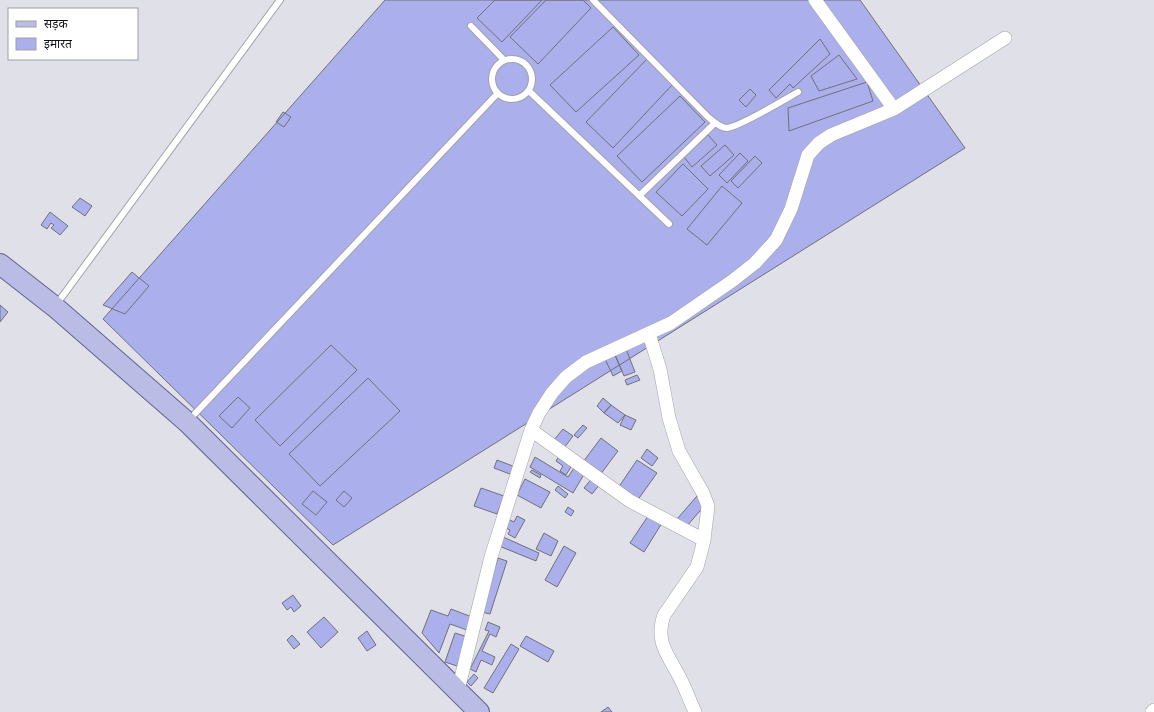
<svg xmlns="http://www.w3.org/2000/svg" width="1154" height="712" viewBox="0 0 1154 712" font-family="'Playfair Display','Noto Sans Devanagari',serif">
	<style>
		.building { fill: #abafeb; stroke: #707179 }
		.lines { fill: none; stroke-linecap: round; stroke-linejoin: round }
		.lane-casing { stroke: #a1a2aa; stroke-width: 8 }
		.street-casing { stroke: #a1a2aa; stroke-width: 14 }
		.primary-casing { stroke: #616390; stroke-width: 22 }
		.lane { stroke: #fff; stroke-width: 6 }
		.street { stroke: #fff; stroke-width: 13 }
		.primary { stroke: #babce5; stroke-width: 20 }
	</style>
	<rect width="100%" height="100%" fill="#dfe0e8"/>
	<path class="building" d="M385 0H860L965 148 333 545 103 319Z
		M495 0H542L502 42 477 18Z
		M546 0H583L591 8 538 64 510 37Z
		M613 27 639 55 576 112 550 85Z
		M820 39 830 54 793 88 790 84 776 98 769 90Z
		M839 55 857 79 819 91 811 76Z
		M647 59 673 84 613 148 586 122Z
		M867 82 873 101 789 131 788 108Z
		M750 89 756 95 746 107 739 100Z
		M680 96 705 122 642 182 617 156Z
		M283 112 291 117 284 127 276 122Z
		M708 135 717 145 692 167 684 157Z
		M725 145 734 155 710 176 701 166Z
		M740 153 748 161 727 183 719 175Z
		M755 156 762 163 738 188 731 181Z
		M683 164 708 189 682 216 656 192Z
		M722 186 742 203 707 245 687 229Z
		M80 198 92 206 85 216 72 207Z
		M50 212 68 226 60 235 51 228 54 225 51 223 47 229 41 225Z
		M132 272 149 286 125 314 103 305Z
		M0 305 8 312 0 322Z
		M331 345 357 370 280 446 255 420Z
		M626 349 635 372 624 376 615 355Z
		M615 355 622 371 613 376 605 359Z
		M637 375 640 380 627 385 625 380Z
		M368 378 400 411 320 486 289 454Z
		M238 397 250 408 232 428 219 416Z
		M603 398 611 405 604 413 597 406Z
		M611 405 625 415 618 423 604 413Z
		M625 415 636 420 631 430 620 425Z
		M583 425 587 428 578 438 574 435Z
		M563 429 573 436 564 448 554 440Z
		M601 438 618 451 600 475 583 462Z
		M647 449 658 458 652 466 641 458Z
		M561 453 574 462 566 475 560 471 563 466 556 461Z
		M535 457 568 477 576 465 586 471 573 493 530 467Z
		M497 460 518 468 515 476 494 468Z
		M637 460 657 473 637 501 618 488Z
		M532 470 541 475 540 478 530 472Z
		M593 477 601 483 592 494 584 488Z
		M525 479 550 492 541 508 517 495Z
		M558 486 568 494 565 498 555 490Z
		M481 488 504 496 497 514 474 506Z
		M313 491 327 502 316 515 302 504Z
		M344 491 352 498 344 507 336 500Z
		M697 496 706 504 686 527 677 519Z
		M568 507 574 511 571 516 565 512Z
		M650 513 662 523 644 552 630 543Z
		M517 516 525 520 515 538 508 534 510 530 504 527 508 519 514 522Z
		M544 533 558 541 551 556 536 549Z
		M503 537 539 553 536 561 499 546Z
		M564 546 576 553 557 587 545 580Z
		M498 558 507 561 490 614 481 612Z
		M293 595 301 606 294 612 291 607 287 610 282 603Z
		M451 609 472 617 467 630 450 624 439 653 422 633 431 610 448 616Z
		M324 617 338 632 321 648 307 632Z
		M488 622 500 627 496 637 490 634 482 651 495 657 492 665 481 660 476 672 470 669 489 631 485 630Z
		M367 631 376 645 367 651 358 638Z
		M455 633 468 637 457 666 445 662Z
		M292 635 300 644 294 649 287 640Z
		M526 636 554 651 548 662 520 646Z
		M511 644 519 649 493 693 484 688Z
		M474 674 478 678 471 686 467 682Z
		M608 707 612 712H601Z"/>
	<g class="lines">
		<g class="lane-casing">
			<path id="lane" d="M593 0 708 117C713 121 720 128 727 128 741 126 784 100 798 92
				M471 26 504 60
				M492 79a20 20 0 1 1 40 0a20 20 0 1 1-40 0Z
				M529 91 669 224
				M639 196 715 123
				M56 305 280 0
				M189 420 497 94"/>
		</g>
		<g class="street-casing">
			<path id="street" d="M815 0 894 109
				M649 334 660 369 669 418 679 451 703 493 708 506 704 540 697 567 664 615C654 643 670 657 681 680 686 690 690 701 695 712
				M531 430 630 501 704 540
				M458 690 491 557 531 430 539 413 552 393 566 377 586 362 671 323 732 281 755 263 776 240 791 209 808 155 819 143 831 135 894 109 1005 38
				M1152 712 1154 710"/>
		</g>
		<g class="primary-casing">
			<path id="primary" d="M0 264 55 307 187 422 479 712"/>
		</g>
		<use href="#lane" class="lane"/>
		<use href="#street" class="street"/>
		<use href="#primary" class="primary"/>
	</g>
	<rect x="8" y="8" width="130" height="52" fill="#ffffff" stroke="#a0a0a1"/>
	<rect x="16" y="21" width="20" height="6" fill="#babce5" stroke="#a0a0a1"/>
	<text x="44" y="28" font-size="12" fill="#121215">सड़क</text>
	<rect x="16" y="38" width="20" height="12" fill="#abafeb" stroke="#a0a0a1"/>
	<text x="44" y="48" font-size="12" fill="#121215">इमारत</text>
</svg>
